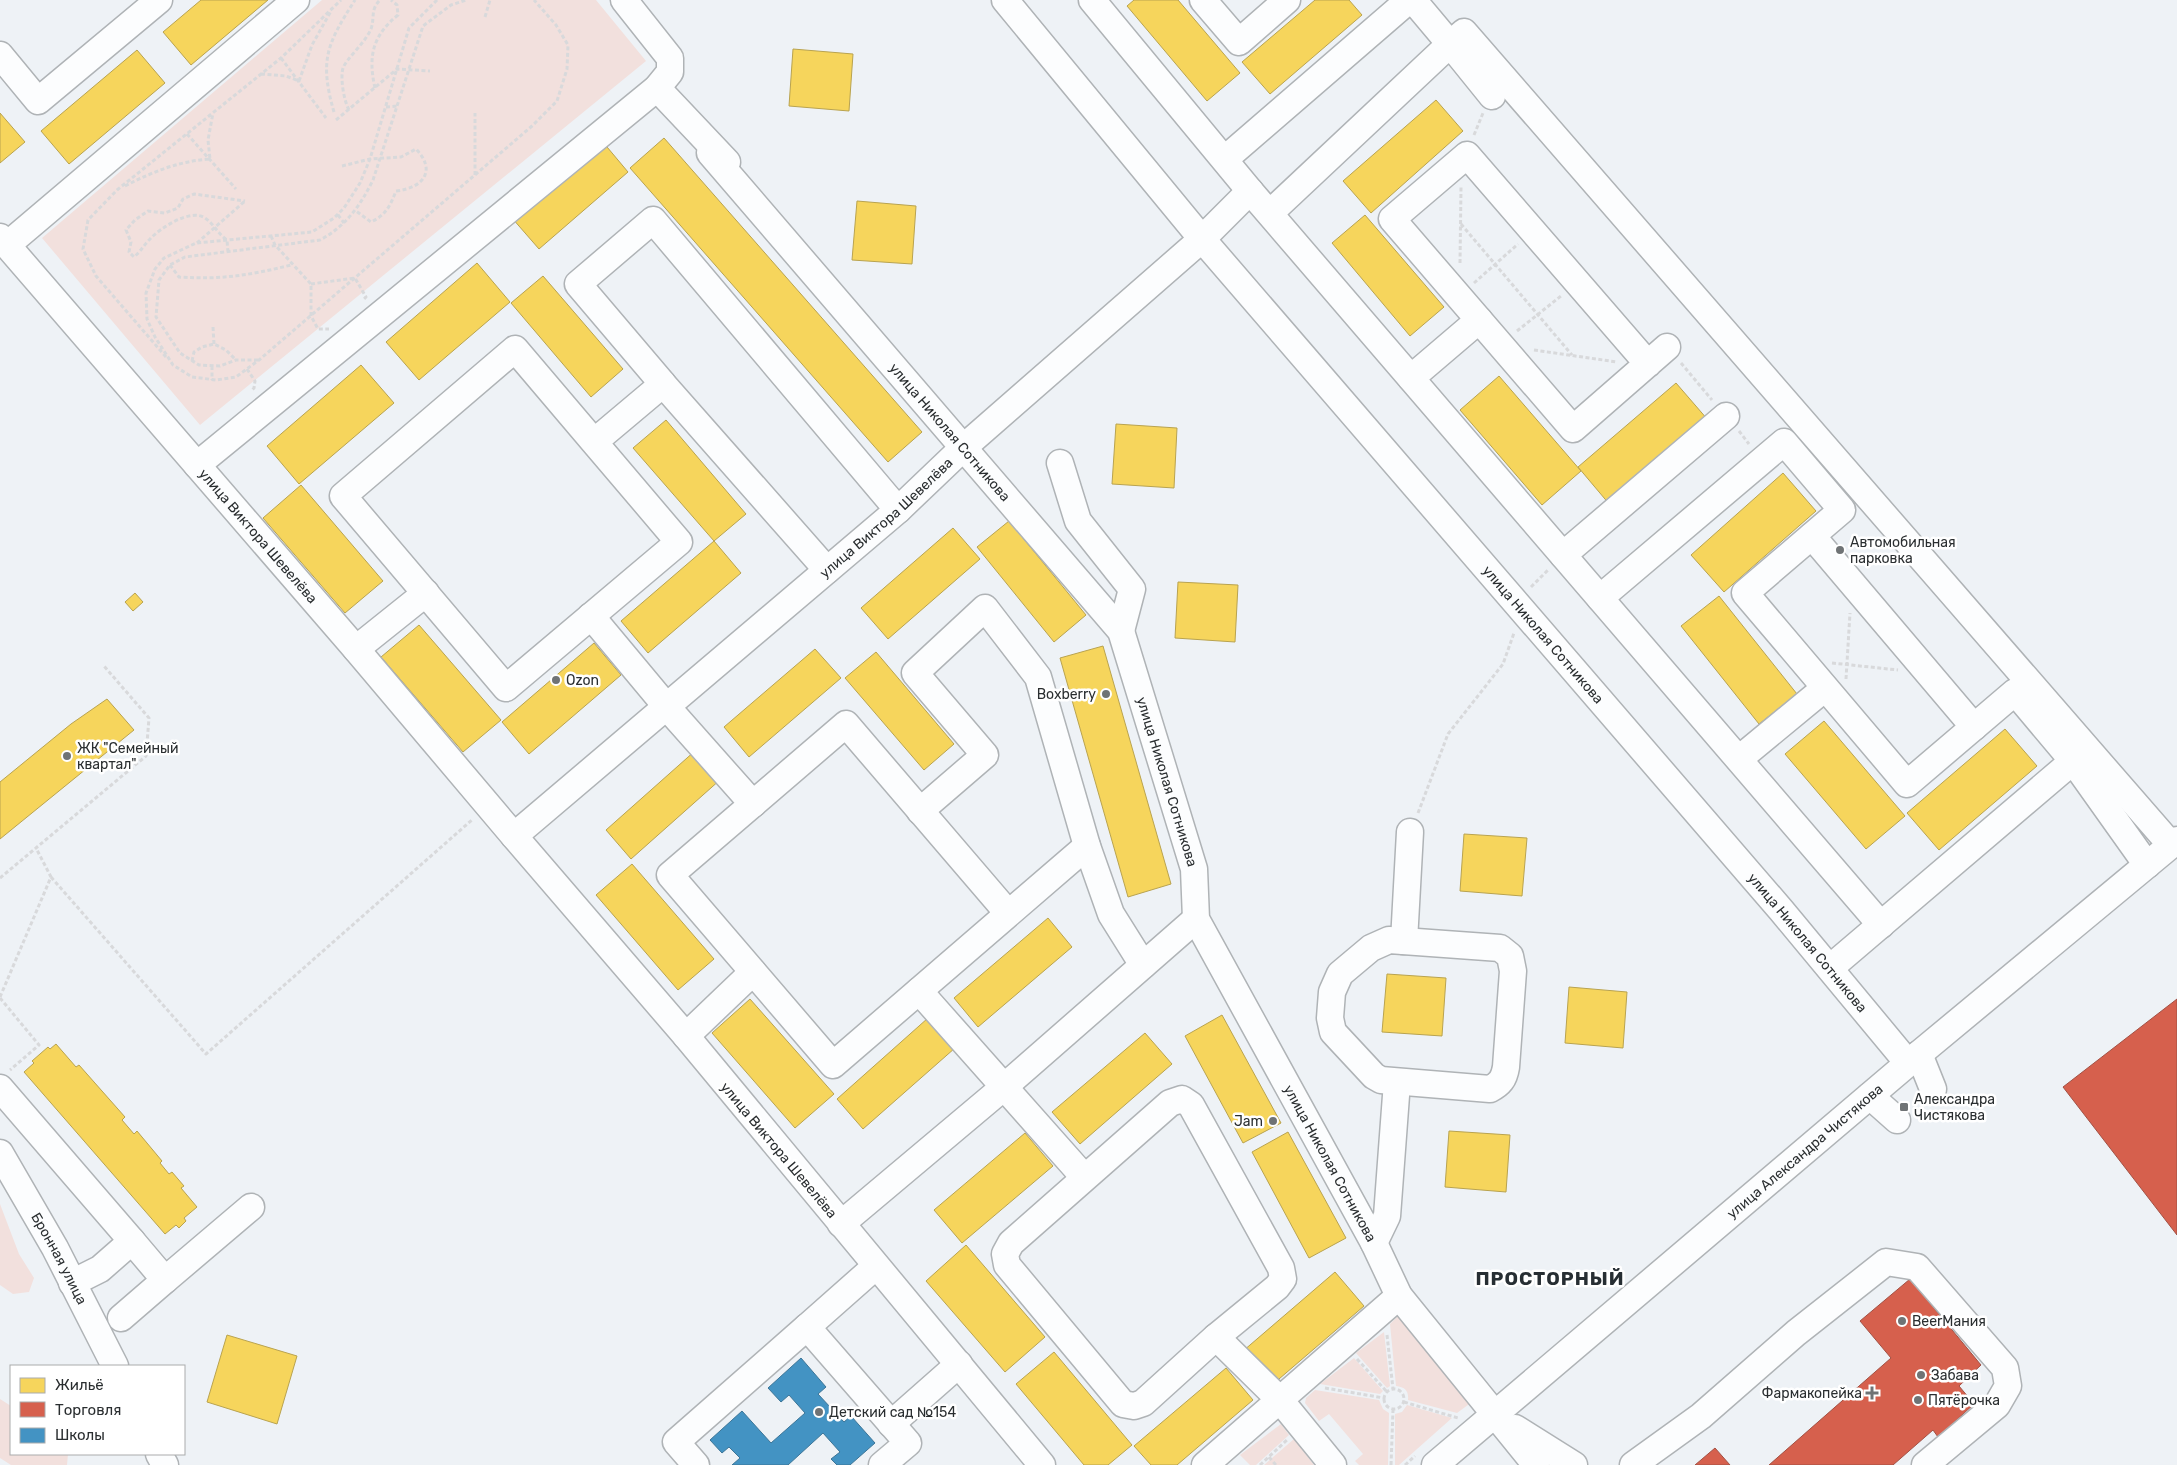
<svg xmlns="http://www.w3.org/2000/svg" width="2177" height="1465" viewBox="0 0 2177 1465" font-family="Rubik,sans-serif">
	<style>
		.green { fill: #f2e0dd }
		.homes { fill: #f6d55c; stroke: #b9a34f }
		.shops { fill: #d6604d; stroke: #a25144 }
		.schools { fill: #4393c3; stroke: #3c7597 }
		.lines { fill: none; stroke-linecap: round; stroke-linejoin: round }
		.minor-casing { stroke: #afb3b6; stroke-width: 29 }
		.path { stroke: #d8d9db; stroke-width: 3; stroke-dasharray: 4 2.5; stroke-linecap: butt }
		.minor { stroke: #fcfdfe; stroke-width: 26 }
		.poi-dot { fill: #6f7375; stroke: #fff; stroke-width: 2 }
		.labels { text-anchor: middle; stroke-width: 5; stroke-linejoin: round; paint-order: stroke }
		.street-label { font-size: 14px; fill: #2a2e30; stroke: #fff }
		.poi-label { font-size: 14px; fill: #2a2e30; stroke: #fff; text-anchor: start }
		.district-label { font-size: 19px; font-weight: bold; letter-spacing: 1px; fill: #272e33; stroke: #fff }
	</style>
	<rect width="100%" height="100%" fill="#eef2f6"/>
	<path class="green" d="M322 0H596L646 61 200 425 42 238Z
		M0 1204 19 1254 34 1278 29 1292 13 1294 0 1285Z
		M1406 1308 1437 1353 1438 1365 1472 1402 1457 1413 1408 1400C1409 1391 1405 1387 1396 1386L1390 1324Z
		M1384 1332 1390 1386 1387 1388 1356 1353Z
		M1354 1358 1383 1391 1380 1394 1320 1384Z
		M1315 1390 1379 1400 1383 1409 1389 1413 1388 1465H1359L1355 1461 1363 1454 1329 1414 1319 1421 1305 1403 1306 1398Z
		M0 1399 11 1406V1454H68L67 1465H11L0 1458Z
		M1407 1405 1452 1418 1399 1465H1395V1414L1402 1412Z
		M1281 1424 1289 1435 1256 1465H1250L1240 1455Z
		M1294 1439 1314 1465H1264Z"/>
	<path class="homes" d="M201 0H268L191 65 163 32Z
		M1134 0H1178L1240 73 1207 101 1127 6Z
		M1315 0H1349L1362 15 1270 94 1242 62Z
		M793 49 853 54 849 111 789 106Z
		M137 50 165 83 69 164 41 131Z
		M1436 100 1463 131 1371 213 1343 181Z
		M0 113 25 142 0 163Z
		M664 138 922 432 888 462 630 168Z
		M602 141 628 172 539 249 512 218Z
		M857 201 916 206 912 264 852 260Z
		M1365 215 1444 307 1410 336 1332 243Z
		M477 263 510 302 419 380 386 342Z
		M543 276 623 369 591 397 511 303Z
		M361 365 394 403 299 484 267 446Z
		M1499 376 1581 471 1542 505 1460 410Z
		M1676 383 1708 420 1610 505 1578 467Z
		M666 420 746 514 714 541 633 448Z
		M1116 424 1177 428 1174 488 1112 484Z
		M1783 473 1816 511 1724 592 1691 555Z
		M301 485 383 581 345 613 263 518Z
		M1009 521 1086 615 1054 642 977 547Z
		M953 528 980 559 888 639 861 608Z
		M714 541 741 573 648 653 621 621Z
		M1178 582 1238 585 1235 642 1175 638Z
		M135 593 143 602 133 611 125 602Z
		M1719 596 1797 694 1759 724 1681 626Z
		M419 625 501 720 463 752 381 657Z
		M594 643 621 675 529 754 502 722Z
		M1103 646 1171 884 1128 897 1060 658Z
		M815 649 841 678 749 757 724 727Z
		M876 652 954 744 924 770 845 678Z
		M107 699 134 730 0 839V782L71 724Z
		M1824 721 1905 816 1866 849 1785 754Z
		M2005 729 2037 766 1939 850 1907 813Z
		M696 750 721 779 631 859 606 830Z
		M1464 834 1527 838 1522 896 1460 891Z
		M632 864 714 959 678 990 596 895Z
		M1048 918 1072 947 978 1027 954 998Z
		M1387 974 1446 978 1442 1036 1382 1032Z
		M1569 987 1627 992 1623 1048 1565 1043Z
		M750 999 834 1094 795 1128 712 1033Z
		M1222 1015 1281 1123 1243 1143 1185 1036Z
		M928 1018 955 1048 863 1129 837 1099Z
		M1145 1033 1172 1064 1080 1144 1052 1112Z
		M56 1044 76 1067 79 1065 125 1117 122 1120 134 1134 137 1131 162 1161 160 1163 169 1174 172 1172 184 1186 181 1188 197 1207 184 1218 186 1221 179 1228 176 1225 165 1234 24 1072 34 1063 32 1061 48 1047 50 1049Z
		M1449 1131 1510 1135 1506 1192 1445 1187Z
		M1288 1132 1346 1238 1309 1258 1252 1152Z
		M1025 1133 1053 1166 962 1243 934 1210Z
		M966 1245 1045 1337 1005 1372 926 1281Z
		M1335 1272 1364 1306 1272 1385 1243 1351Z
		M227 1335 297 1356 277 1424 207 1402Z
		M1054 1352 1132 1445 1108 1465H1084L1016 1384Z
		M1226 1368 1253 1400 1177 1465H1151L1134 1446Z"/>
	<path class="shops" d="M2177 999V1235L2063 1087Z
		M1910 1279 1981 1365 1959 1386 1974 1404 1938 1437 1933 1430 1893 1465H1769L1891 1358 1860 1321Z
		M1715 1448 1730 1465H1695Z"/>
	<path class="schools" d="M801 1358 826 1387 818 1394 844 1422 851 1416 875 1443 850 1465H837L831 1459 840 1452 823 1433 788 1465H732L740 1458 729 1447 722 1453 710 1440 742 1411 771 1443 805 1413 789 1395 781 1402 768 1388Z"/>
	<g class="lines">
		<g class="minor-casing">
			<g id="minor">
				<path id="s1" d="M1005 0 1202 239 1781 910 1908 1063"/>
				<path d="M1092 0 1250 191 1881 925"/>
				<path d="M1203 0 1239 42 1287 0"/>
				<path d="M1413 0 1450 44 1464 32 2171 845"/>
				<path d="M0 55 38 101 159 0"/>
				<path d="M657 88 727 162"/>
				<path id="s2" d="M710 153 1121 631 1194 869 1196 919 1374 1243 1399 1296 1536 1465"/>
				<path d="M1225 159 1409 0"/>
				<path d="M1270 213 1450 44 1492 96"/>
				<path id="s3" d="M0 237 356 649 514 836"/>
				<path d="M7 245 296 0"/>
				<path d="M1648 364 1467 155 1392 219 1573 429 1667 347"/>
				<path d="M1411 378 1479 320"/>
				<path d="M663 384 827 570"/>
				<path d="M594 442 679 542 506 688 343 496 515 349 594 442 663 384 578 284 653 220 898 510"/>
				<path d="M1060 463 1078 521 1132 589 1121 631"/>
				<path d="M197 465 657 88 670 72V58L624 0"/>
				<path d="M1812 536 1974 727"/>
				<path d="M1563 555 1726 416"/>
				<path d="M1600 598 1784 442 1842 510 1745 593 1907 784 2015 692 2073 761 1830 968"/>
				<path d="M591 616 666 706 753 804"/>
				<path d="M356 649 426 593"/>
				<path d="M1739 759 1825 688"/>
				<path d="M2073 761 2147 865"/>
				<path d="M920 811 985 755 915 673 985 608 1038 677 1087 846 1111 914 1143 965"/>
				<path d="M1008 913 846 724 670 875 833 1065 1087 846"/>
				<path d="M1389 940 1500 948 1510 956 1513 971 1506 1067C1504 1079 1500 1084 1490 1089L1381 1080 1374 1076 1333 1032 1330 1018 1332 992 1340 974 1371 948Z"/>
				<path d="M1404 941 1410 832"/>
				<path d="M919 991 1084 1177"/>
				<path d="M686 1036 753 972"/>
				<path d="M1919 1054 1933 1089"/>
				<path d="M0 1088 132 1241 100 1269 72 1283"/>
				<path d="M1870 1096 1897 1120"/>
				<path d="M1182 1099 1191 1105 1281 1268 1283 1279 1277 1287 1216 1337 1143 1403 1134 1406 1123 1404 1007 1265 1005 1254 1011 1243 1170 1103Z"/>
				<path id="s4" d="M0 1153 55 1248 115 1366"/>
				<path d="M841 1224 1004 1087 1196 919"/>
				<path d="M132 1241 165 1280 251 1207"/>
				<path d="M1374 1243 1387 1216 1397 1082"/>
				<path d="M121 1318 165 1280"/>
				<path d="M807 1327 876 1266"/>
				<path d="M1216 1337 1280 1400 1333 1465"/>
				<path d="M891 1424 959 1364"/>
				<path d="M1515 1428 1574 1465"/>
				<path d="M159 1454 165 1465"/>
				<path d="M696 1465 676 1442 807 1327 908 1443 882 1465"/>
				<path id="s5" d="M1042 1465 686 1036 514 836 898 510 964 447 1202 239 1250 191"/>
				<path d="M1205 1465 1399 1296"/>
				<path id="s6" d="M1435 1465 1919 1054 2177 840"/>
				<path d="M1633 1465 1701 1416 1796 1333 1886 1262 1917 1267 2005 1368 2008 1386 1997 1405 1925 1465"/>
			</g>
		</g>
		<path class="path" d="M437 0 409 28 370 159 360 183 344 208 334 218 312 232 196 243 164 258 155 269 146 293 147 319 155 337 173 365 192 377 216 380 236 377 259 360 532 126 557 101 567 69 568 45 556 25 534 0
			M485 17 490 0
			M281 58 326 118
			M261 74 286 76 299 81 312 45 331 11
			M375 88C368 57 372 36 398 15L397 5 391 0
			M386 107 397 106
			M349 110C344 101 340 78 343 68 347 58 365 43 371 29 375 17 370 10 380 0
			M334 112C319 60 327 44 355 0
			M336 120 397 69 430 71
			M187 134 236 189
			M1474 135 1483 113
			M342 166 370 159 401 157 416 149C437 171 423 188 396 191 390 206 386 215 371 222L356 211
			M475 175V113
			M125 186C152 172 179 161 210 159L208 140 213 113
			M338 215 344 223
			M1461 224 1572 355
			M271 236 275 245 311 284V316L318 329H329
			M197 243 245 201
			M228 252 227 240C218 234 214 224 205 218 191 208 160 228 150 239 144 245 141 251 134 257L129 252 131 242 126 230 135 220 148 211 165 213 178 208 183 199 194 194 245 201
			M1460 263 1461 187
			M170 265 179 277C221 280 251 275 291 265
			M1474 283 1518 244
			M311 284 355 278 366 297 364 299
			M213 327 214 344
			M1517 331 1561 296
			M1534 350 1617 362
			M166 357 96 276 83 249 88 220 117 190 281 58 341 0
			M258 360H236L220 366 199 365 180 353 156 317 159 280 170 265 185 257 320 240C346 226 360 206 373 180L423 26 451 5 466 0
			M192 361 194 352 202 347 214 344 226 350 236 360
			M1681 363 1712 400
			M212 366V380
			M247 369 255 381 254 388 252 390
			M1739 431 1749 444
			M1531 587 1548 570
			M1832 663 1898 670
			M1846 679 1850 613
			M1418 813 1448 734 1503 664 1514 633
			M51 877 206 1054 473 819
			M0 878 146 756 149 718 104 666
			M0 997 51 877 36 848
			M0 998 39 1045 10 1070
			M1387 1335 1393 1389
			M1357 1359 1387 1392
			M1325 1388 1384 1398
			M1384 1399a10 10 0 1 1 20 0a10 10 0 1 1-20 0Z
			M1404 1402 1458 1418
			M1269 1457 1276 1465
			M1260 1465 1287 1440
			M1391 1465 1393 1410
			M1405 1465 1415 1456"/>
		<use href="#minor" class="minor"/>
	</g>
	<g class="poi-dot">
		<circle cx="1840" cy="550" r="5"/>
		<circle cx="556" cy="680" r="5"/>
		<circle cx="1106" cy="694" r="5"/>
		<circle cx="67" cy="756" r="5"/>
		<rect x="1899" y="1102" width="10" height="10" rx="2.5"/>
		<circle cx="1273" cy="1121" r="5"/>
		<circle cx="1902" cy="1321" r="5"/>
		<circle cx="1921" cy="1375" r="5"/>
		<path d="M1869.5 1385.5h5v5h5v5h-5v5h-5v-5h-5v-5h5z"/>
		<circle cx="1918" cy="1400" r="5"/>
		<circle cx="819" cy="1412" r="5"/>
	</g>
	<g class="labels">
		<g class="street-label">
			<text dy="5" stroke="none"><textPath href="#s2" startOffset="368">улица Николая Сотникова</textPath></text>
			<text dy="5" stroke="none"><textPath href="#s5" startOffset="1311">улица Виктора Шевелёва</textPath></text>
			<text dy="5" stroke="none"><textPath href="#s3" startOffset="395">улица Виктора Шевелёва</textPath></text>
			<text dy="5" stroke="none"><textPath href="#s1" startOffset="832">улица Николая Сотникова</textPath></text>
			<text dy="5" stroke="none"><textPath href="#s2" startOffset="788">улица Николая Сотникова</textPath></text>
			<text dy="5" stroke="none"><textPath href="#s1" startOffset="1238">улица Николая Сотникова</textPath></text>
			<text transform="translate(779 1150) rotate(50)" y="5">улица Виктора Шевелёва</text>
			<text dy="5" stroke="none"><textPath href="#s6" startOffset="485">улица Александра Чистякова</textPath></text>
			<text dy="5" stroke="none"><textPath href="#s2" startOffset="1208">улица Николая Сотникова</textPath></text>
			<text dy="5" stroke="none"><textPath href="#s4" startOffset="121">Бронная улица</textPath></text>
		</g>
		<g class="poi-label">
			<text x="1850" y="547">Автомобильная<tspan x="1850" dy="16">парковка</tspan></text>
			<text x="566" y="685">Ozon</text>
			<text x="1096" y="699" text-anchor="end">Boxberry</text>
			<text x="77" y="753">ЖК "Семейный<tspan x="77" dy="16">квартал"</tspan></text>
			<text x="1914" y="1104">Александра<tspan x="1914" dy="16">Чистякова</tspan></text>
			<text x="1263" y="1126" text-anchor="end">Jam</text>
			<text x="1912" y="1326">BeerМания</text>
			<text x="1931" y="1380">Забава</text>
			<text x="1862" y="1398" text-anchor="end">Фармакопейка</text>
			<text x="1928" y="1405">Пятёрочка</text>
			<text x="829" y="1417">Детский сад №154</text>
		</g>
		<g class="district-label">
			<text x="1550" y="1285">ПРОСТОРНЫЙ</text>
		</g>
	</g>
	<rect x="10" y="1365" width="175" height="90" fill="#ffffff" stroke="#aaabac"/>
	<rect x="20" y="1378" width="25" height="15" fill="#f6d55c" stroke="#aaabac"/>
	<text x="55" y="1390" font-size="15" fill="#2a2e30">Жильё</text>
	<rect x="20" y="1402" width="25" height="15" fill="#d6604d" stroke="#aaabac"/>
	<text x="55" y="1415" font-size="15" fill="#2a2e30">Торговля</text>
	<rect x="20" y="1428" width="25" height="15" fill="#4393c3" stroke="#aaabac"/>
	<text x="55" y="1440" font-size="15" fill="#2a2e30">Школы</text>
</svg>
